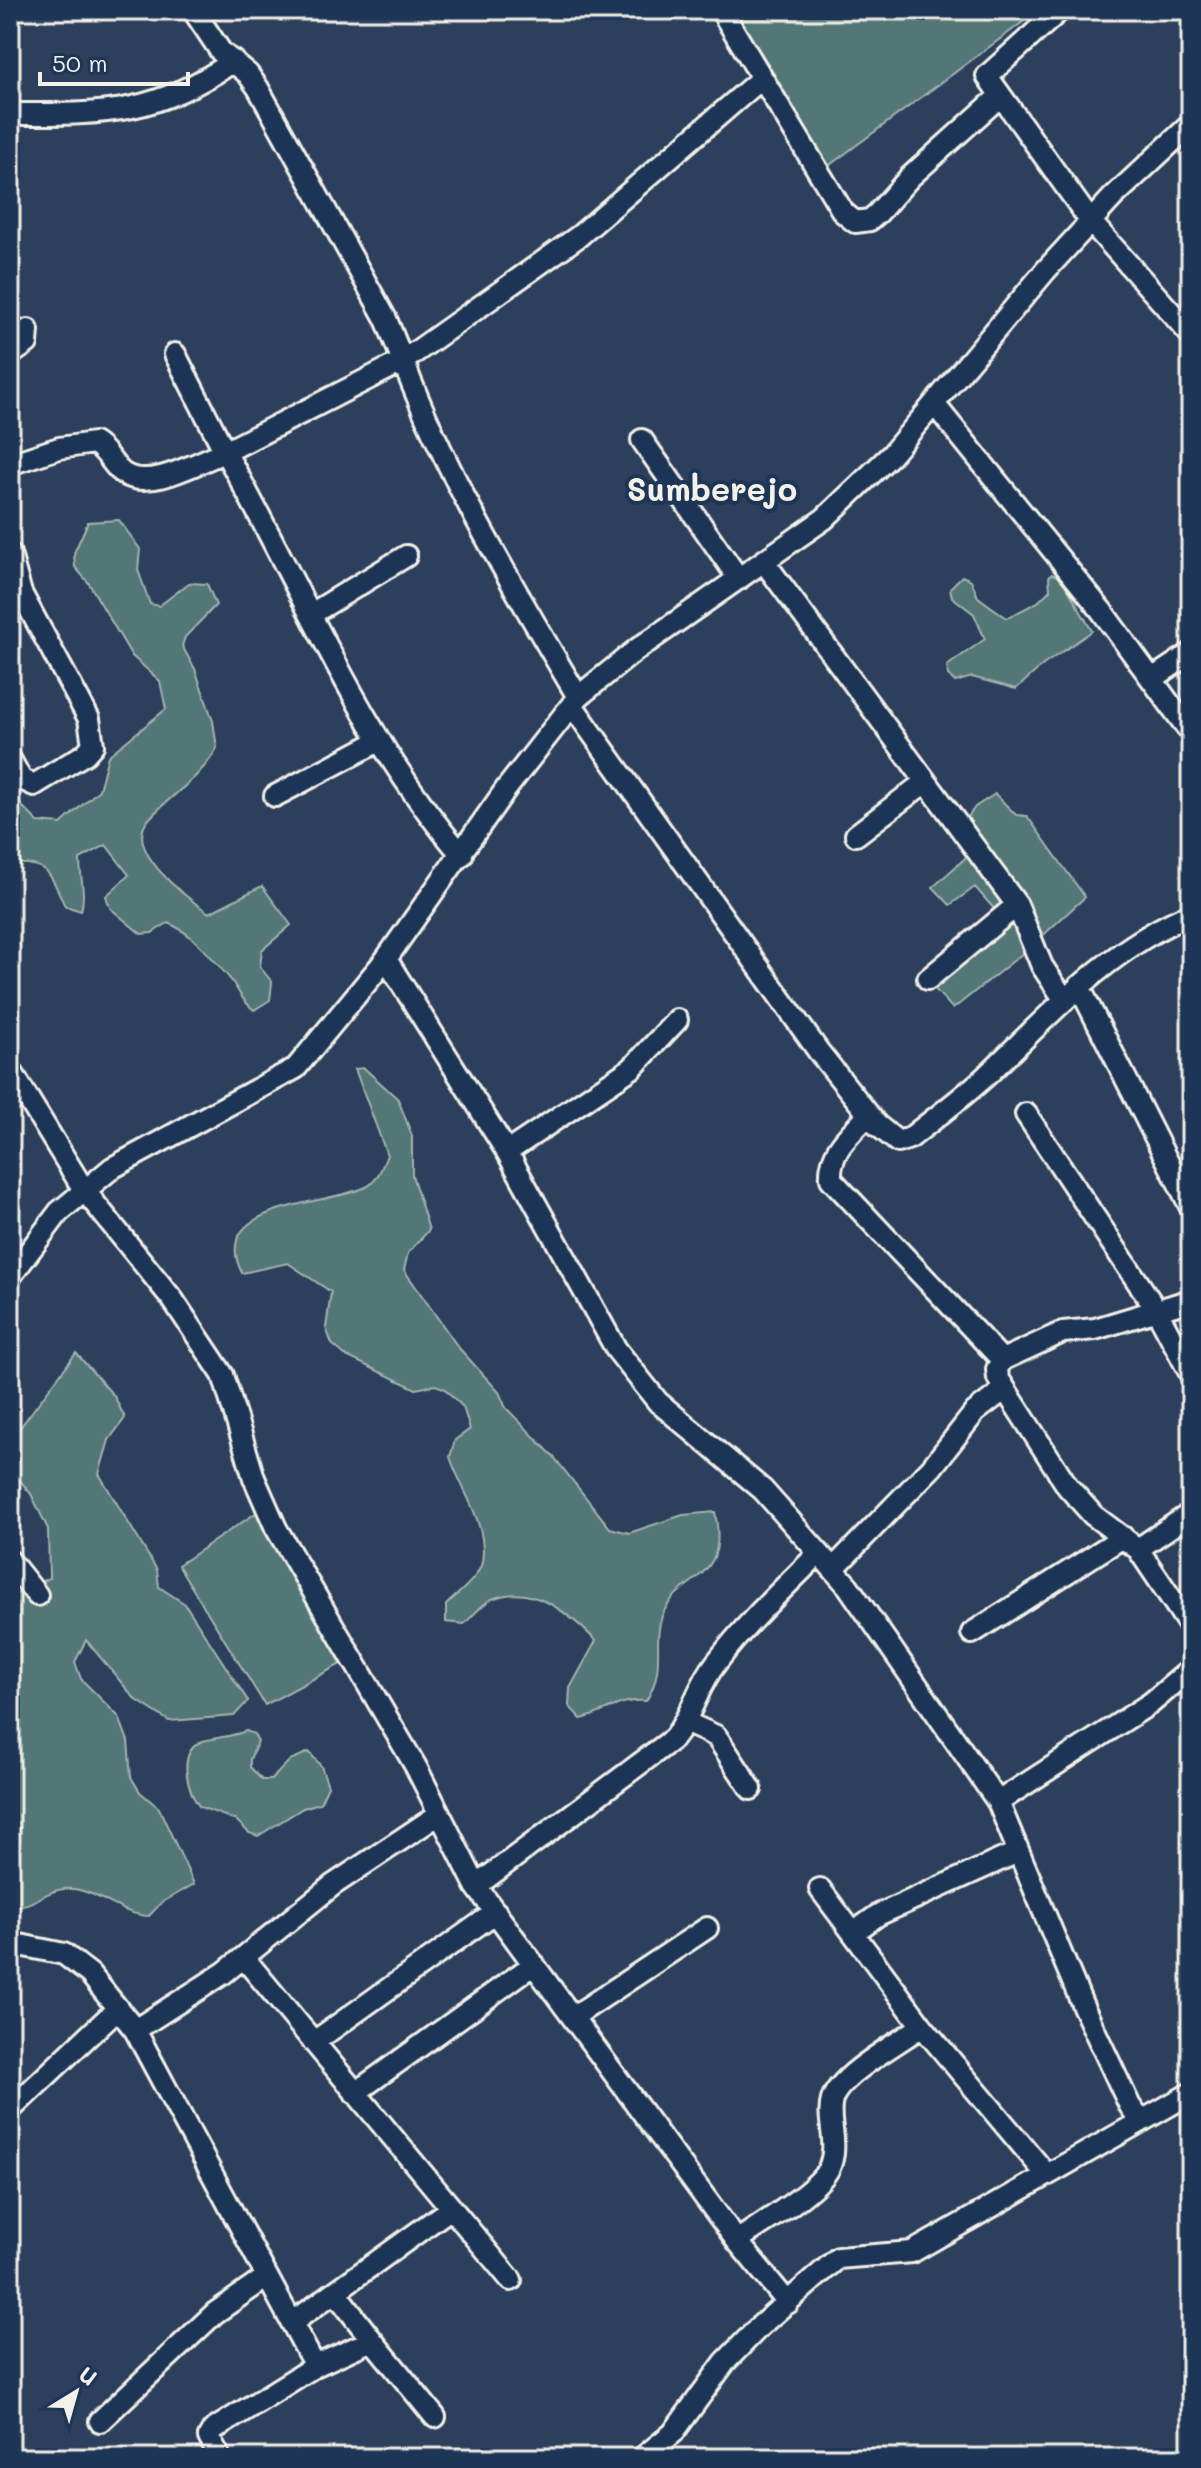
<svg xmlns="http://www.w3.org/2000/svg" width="1201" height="2468" viewBox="0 0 1201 2468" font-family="Mali,sans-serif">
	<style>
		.green { fill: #537676; stroke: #a4b4af; stroke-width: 2 }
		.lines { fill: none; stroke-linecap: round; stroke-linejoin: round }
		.minor-casing { stroke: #f4f1e8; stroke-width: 26 }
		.minor { stroke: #1d3557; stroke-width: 20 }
		.labels { text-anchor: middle; stroke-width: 8; stroke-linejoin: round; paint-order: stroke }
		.quarter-label { font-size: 32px; font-weight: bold; fill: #f4f1e8; stroke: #1d3557 }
	</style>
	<rect width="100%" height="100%" fill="#2c3f5d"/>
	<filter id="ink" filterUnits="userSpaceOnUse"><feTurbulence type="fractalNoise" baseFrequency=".0125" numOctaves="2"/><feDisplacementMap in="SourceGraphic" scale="16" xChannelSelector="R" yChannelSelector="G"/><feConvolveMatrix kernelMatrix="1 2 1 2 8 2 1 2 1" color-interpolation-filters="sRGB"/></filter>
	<g filter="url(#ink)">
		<path class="green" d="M734 10H1039L827 167Z
			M119 520 140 549 138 570 150 604 159 606 189 583 207 584 216 605 185 637 182 646 195 669 213 721 217 748C199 781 172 793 149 819 121 849 187 898 209 913L262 886 291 925 262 950 260 967 272 982 270 1000 254 1010C241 1000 240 992 231 980 213 959 194 934 168 923L152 933 141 934 110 908 106 896 129 875 106 845 80 859C80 879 86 892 81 911L65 906C50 874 49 861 10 864V794L38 822 61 824 99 790 108 756 166 709 160 681 132 656 88 582 75 567 74 553 88 522Z
			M1052 574 1061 577 1092 631 1043 665 1016 689 972 677 955 682 948 675 947 666 985 639 974 614 952 597 950 588 962 576 971 580 978 597 1007 618 1038 602 1050 590 1049 577Z
			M995 794 1016 815 1027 816 1085 897 1027 950 953 1009 923 976 996 911 975 887 950 905 933 887 983 842 968 817 975 807Z
			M364 1068 398 1099 412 1136V1175L429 1230 408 1253 404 1270 458 1347 499 1392 506 1408 553 1456 610 1528 629 1533 683 1515 715 1512C730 1585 679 1572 662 1616 652 1644 667 1667 646 1701 619 1698 605 1714 581 1719L569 1706 570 1688 596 1641C570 1614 532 1582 492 1599 483 1603 472 1617 464 1624L446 1622V1605C457 1594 479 1578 482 1562 488 1524 462 1492 450 1457L455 1440 470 1429 463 1407 444 1388 435 1385 416 1389 346 1356 332 1344 326 1328 331 1292 288 1263 242 1273C206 1201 331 1206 368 1186 378 1180 383 1165 387 1155L355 1069Z
			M76 1353 114 1396 125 1418 109 1440 99 1474 157 1570 159 1587 185 1604 248 1701 234 1716 169 1721 135 1699 86 1640 75 1662 81 1679 119 1717 128 1741 131 1777 140 1792 159 1808 194 1884 161 1903 149 1916C118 1915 94 1886 64 1889 45 1890 34 1907 10 1907V1597L49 1578 48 1529 31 1494 10 1468V1441Z
			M259 1511 348 1660 265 1705 178 1565Z
			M246 1731 254 1734 258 1741 250 1759V1767L262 1780H271L290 1760 309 1752 321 1766 328 1786 320 1803 303 1808 258 1836 249 1833 236 1820 200 1807C187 1792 176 1751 203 1741 217 1737 231 1737 246 1731Z"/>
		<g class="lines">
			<g class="minor-casing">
				<path id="minor" d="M193 10 221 52 248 74 258 88 386 319 403 361 579 236 762 78
					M721 10 843 212 855 222 870 220 878 213 910 177 1000 96
					M1060 10 987 76 1091 222 1191 335
					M10 114C104 114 153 116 234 61
					M10 355 27 343 28 330
					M935 405 1101 610 1191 733
					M642 440 739 579
					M10 464 59 448 94 443C108 451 112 466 124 474 151 491 199 461 225 452L175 354
					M10 554 21 593 89 719 93 745 85 754 34 785 21 779 10 759
					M765 563 1017 905 1042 966 1064 999
					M313 613 406 556
					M1152 679 1191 653
					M572 705 819 1052 877 1125 898 1142 910 1138C935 1118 962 1098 986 1076 1049 1016 1108 948 1191 914
					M275 796 379 741
					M856 835 925 782
					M462 855C361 739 301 586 225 452L403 361C448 480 514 588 578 697
					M386 959 507 1152 616 1349 658 1402 763 1490 848 1586 998 1802 1083 2006 1130 2106 1141 2121
					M928 979 1017 905
					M1079 986 1191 1208
					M10 1069 84 1190 173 1300 223 1375 254 1478 276 1528 416 1767 476 1886 737 2241 788 2303
					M1026 1114 1157 1311 1191 1375
					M868 1115C850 1135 829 1150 831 1179L1002 1360
					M507 1152 632 1068 677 1020
					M10 1277 59 1212 112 1168 296 1068 386 959 506 789 578 697 636 650 824 519 891 455 1046 270 1113 197 1191 124
					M1191 1300 1095 1329 1063 1332 1002 1360 997 1369 998 1378 1068 1487 1093 1515 1138 1549 1191 1628
					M1138 1549 1191 1513
					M10 1561 37 1595
					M833 1569 932 1467 975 1412 1005 1389
					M972 1633 1123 1537
					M687 1723 716 1736 751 1789
					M998 1802 1151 1703 1191 1669
					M1018 1852 878 1915 853 1933 922 2026 1047 2175
					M476 1886 673 1739C692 1716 697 1687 716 1663 746 1623 784 1588 819 1553
					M820 1889 853 1933
					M10 1943 64 1954 90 1974 135 2030 224 1973 333 1885 438 1815
					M244 1958 511 2280
					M573 2017 707 1928
					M135 2030 315 2366
					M314 2042 496 1912
					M355 2093 534 1964
					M10 2110 116 2010
					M737 2241C760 2224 817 2192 829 2168 840 2143 826 2121 832 2100 839 2075 900 2042 922 2026
					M335 2292 372 2340
					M293 2322 450 2209
					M100 2421 215 2313 267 2277
					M220 2458 209 2437 213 2430 315 2366 372 2340 435 2417
					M642 2458 673 2433 725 2362 760 2326 838 2258 912 2252 1191 2093"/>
			</g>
			<use href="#minor" class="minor"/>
		</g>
	</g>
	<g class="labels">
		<g class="quarter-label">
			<text x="712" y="501">Sumberejo</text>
		</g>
	</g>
	<rect width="1201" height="2468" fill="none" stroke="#1d3557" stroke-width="40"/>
	<rect x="20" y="20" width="1161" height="2428" fill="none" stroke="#f4f1e8" stroke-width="3" filter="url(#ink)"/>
	<g transform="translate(76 2392) rotate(37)" stroke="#1d3557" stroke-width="6" paint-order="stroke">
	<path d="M0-6L14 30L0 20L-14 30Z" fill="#f4f1e8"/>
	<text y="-12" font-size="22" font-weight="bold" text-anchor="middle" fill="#f4f1e8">U</text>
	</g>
	<path d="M40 72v12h148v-12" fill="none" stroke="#f4f1e8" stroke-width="4"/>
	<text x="52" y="72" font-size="24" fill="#f4f1e8" stroke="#1d3557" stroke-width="6" paint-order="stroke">50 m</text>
</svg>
